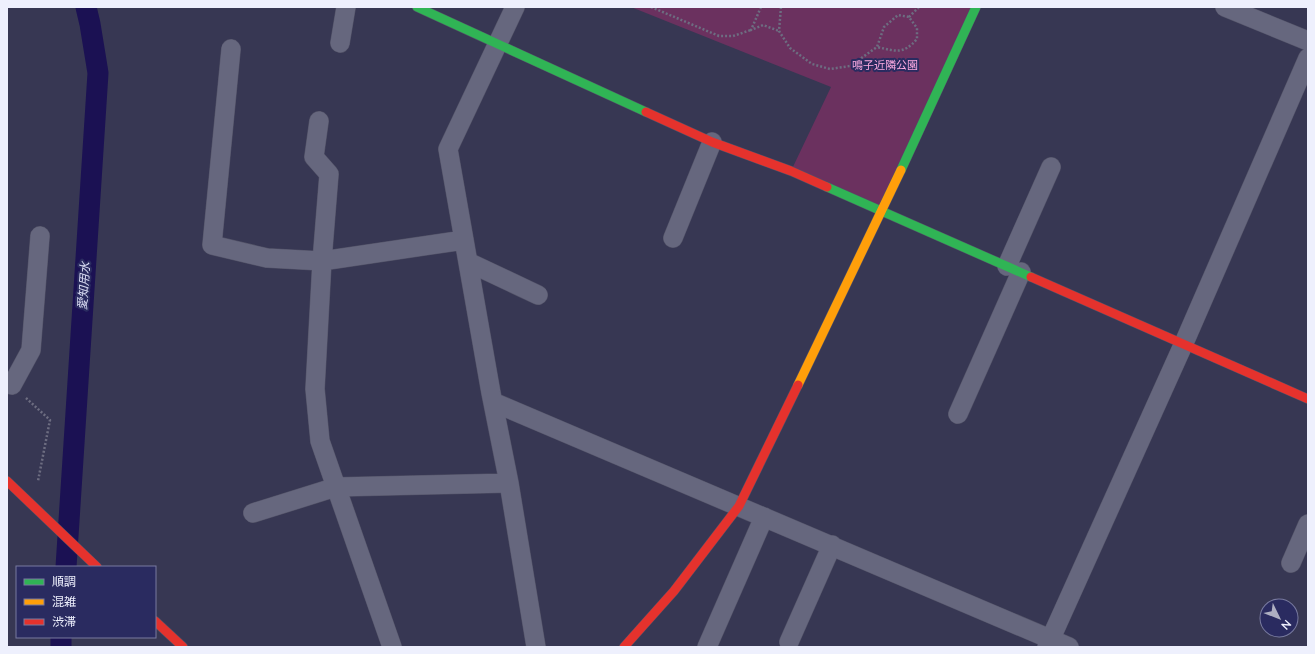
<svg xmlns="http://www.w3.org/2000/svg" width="1315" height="654" viewBox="0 0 1315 654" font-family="Lato,'Noto Sans JP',sans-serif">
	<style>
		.green { fill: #6b315f }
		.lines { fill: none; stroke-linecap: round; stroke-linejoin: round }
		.canal { stroke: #1b1153; stroke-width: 21 }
		.street-casing { stroke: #525267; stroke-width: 20 }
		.fast-casing { stroke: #525267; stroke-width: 10 }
		.slow-casing { stroke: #525267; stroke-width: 10 }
		.jam-casing { stroke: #525267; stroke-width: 10 }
		.path { stroke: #6d6d81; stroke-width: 2.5; stroke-dasharray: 2 2; stroke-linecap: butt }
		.street { stroke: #66677e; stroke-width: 19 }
		.fast { stroke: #30b455; stroke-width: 9 }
		.slow { stroke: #ff9f0a; stroke-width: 9 }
		.jam { stroke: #e5322d; stroke-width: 9 }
		.labels { text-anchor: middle; stroke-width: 4; stroke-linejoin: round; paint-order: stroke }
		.park-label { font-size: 11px; fill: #fcaae1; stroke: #2a2b60 }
		.water-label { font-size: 12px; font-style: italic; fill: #dde0f6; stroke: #2a2b60 }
	</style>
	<rect width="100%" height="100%" fill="#373753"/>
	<path class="green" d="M631 7H976L882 211 791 171 831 87Z"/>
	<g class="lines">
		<path class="canal" d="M66 567 98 73 90 24 86 7
			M61 647V637"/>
		<g class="street-casing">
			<path id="street" d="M515 7 448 149 491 393 509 483 536 647
				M1225 7 1308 41
				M340 43 346 7
				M231 49 212 245 267 258 322 261 464 240
				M319 121 314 157 329 174 322 261 315 389 320 441 392 647
				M673 238 712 142
				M468 262 538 295
				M1007 266 1051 167
				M7 381 12 385 31 350 40 236
				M493 402 1069 647
				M958 414 1021 272
				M253 513 336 487 509 483
				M1291 563 1308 524
				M789 642 832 545
				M707 647 764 517
				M1047 647 1184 343 1308 58"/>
		</g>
		<g class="fast-casing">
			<path id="fast" d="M417 7 646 112
				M901 170 976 7
				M827 187 1031 277"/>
		</g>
		<g class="slow-casing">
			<path id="slow" d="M798 385 901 170"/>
		</g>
		<g class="jam-casing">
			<path id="jam" d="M646 112 712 142 791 171 827 187
				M1031 277 1308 399
				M7 481 97 567
				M155 621 183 647
				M624 647 674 591 739 506 798 385"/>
		</g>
		<path class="path" d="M651 7 719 36H733L751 30
			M761 7 751 30 763 25 779 31
			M781 7 779 31 790 48 812 64 830 69 850 66 877 47 884 27 898 15 909 17 917 28V39C903 55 896 51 877 47
			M909 17 919 7
			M26 398 50 420 38 481"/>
		<use href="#street" class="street"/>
		<use href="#fast" class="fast"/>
		<use href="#slow" class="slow"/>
		<use href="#jam" class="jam"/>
	</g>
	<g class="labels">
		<g class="park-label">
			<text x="885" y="69">鳴子近隣公園</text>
		</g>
		<g class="water-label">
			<text transform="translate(84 286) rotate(-86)" y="4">愛知用水</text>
		</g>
	</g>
	<rect width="1315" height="654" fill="none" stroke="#eef0fd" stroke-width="16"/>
	<rect x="16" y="566" width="140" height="72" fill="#2a2b60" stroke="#787a9f"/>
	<rect x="24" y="579" width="20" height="6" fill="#30b455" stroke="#787a9f"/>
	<text x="52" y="586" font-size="12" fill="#eef0fd">順調</text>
	<rect x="24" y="599" width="20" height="6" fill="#ff9f0a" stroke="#787a9f"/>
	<text x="52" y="606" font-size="12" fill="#eef0fd">混雑</text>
	<rect x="24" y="619" width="20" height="6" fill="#e5322d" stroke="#787a9f"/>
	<text x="52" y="626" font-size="12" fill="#eef0fd">渋滞</text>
	<g transform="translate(1279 618) rotate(133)"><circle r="19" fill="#2a2b60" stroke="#787a9f"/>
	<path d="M0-3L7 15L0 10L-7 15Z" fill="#aeafc2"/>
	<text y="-6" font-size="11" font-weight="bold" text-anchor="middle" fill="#eef0fd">N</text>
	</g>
</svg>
